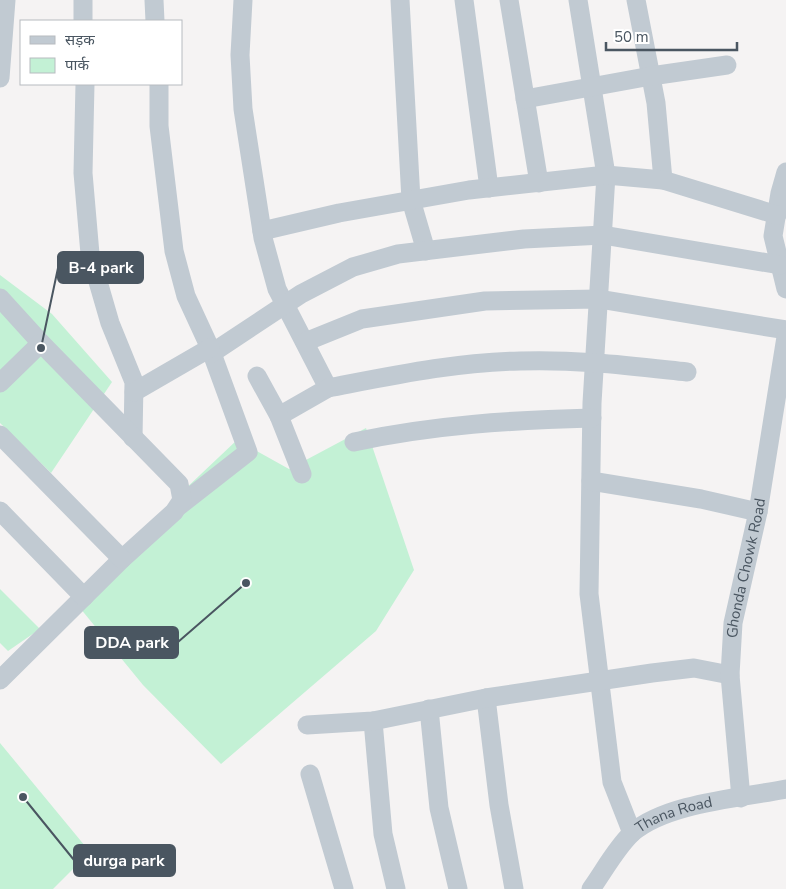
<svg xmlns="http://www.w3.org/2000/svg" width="786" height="889" viewBox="0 0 786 889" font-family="'Nunito Sans','Noto Sans Devanagari',sans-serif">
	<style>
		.green { fill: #c3f1d5 }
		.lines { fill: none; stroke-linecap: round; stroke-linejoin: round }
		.minor { stroke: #c1cad2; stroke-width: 19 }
		.labels { text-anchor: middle; stroke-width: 4; stroke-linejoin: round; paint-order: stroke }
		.street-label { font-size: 15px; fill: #4a5661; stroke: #fff }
		.leader { fill: none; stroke: #4a5661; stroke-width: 2 }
		.callout-dot { fill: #4a5661; stroke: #fff; stroke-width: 2 }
		.callout { fill: #4a5661; stroke: #4a5661; stroke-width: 2 }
		.callout-label { font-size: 16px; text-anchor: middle; font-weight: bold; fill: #fff }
	</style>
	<rect width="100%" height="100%" fill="#f5f3f3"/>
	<path class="green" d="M0 275 52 314 112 382 51 473 0 423Z
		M366 428 414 570 376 631 221 764 143 685 71 597 237 440 289 469Z
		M0 589 40 629 8 651 0 643Z
		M0 743 90 852 53 889H0Z"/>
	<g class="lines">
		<g class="minor">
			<path d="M154 0 155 21"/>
			<path d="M243 0 240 55 243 109 263 238 277 289 328 388 279 416"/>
			<path d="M400 0 411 200 426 251"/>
			<path d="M464 0 489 188"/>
			<path d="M509 0 539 183"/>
			<path d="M578 0 606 175 592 403 589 594 612 782 632 833"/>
			<path d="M636 0 656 103 663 180"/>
			<path d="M83 21V0"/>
			<path d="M0 78 6 0"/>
			<path d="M85 84 83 173 90 254 110 323 134 382 133 438"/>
			<path d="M159 84V126L174 251 186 296 210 348 248 452 179 506"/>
			<path d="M525 99 651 76 727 65"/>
			<path d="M786 172 780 193 773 236 786 289"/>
			<path d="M262 231 339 213 469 190 606 175 663 180 777 215"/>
			<path d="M0 298 41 343 179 484 182 500 174 512 122 559 0 680"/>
			<path d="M305 342 362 319 485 301 599 299 786 330"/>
			<path d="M212 353 301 294 353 267 398 254 524 239 603 235 780 265"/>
			<path d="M257 376 279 416 302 474"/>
			<path d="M0 383 41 343"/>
			<path d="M328 388C391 376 456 362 520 361 576 359 631 366 687 372"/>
			<path d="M134 392 210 348"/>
			<path d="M0 435 122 559"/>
			<path d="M354 442C433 425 512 420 592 418"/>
			<path d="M591 481 701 499 758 512"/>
			<path d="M0 511 84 597"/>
			<path d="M486 698 499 805 514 889"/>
			<path d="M429 709 439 808 458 889"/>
			<path d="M373 721 383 834 396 889"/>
			<path d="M307 725 373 721 486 698 652 673 694 668 730 675"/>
			<path d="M310 774 344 889"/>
			<path id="s1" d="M741 798 730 675 733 623 758 512 786 337"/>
			<path id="s2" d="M591 889C604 871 616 848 632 833 666 803 741 798 786 789"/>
		</g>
	</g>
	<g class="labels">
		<g class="street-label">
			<text dy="5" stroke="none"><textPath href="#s1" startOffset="232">Ghonda Chowk Road</textPath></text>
			<text dy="5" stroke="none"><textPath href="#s2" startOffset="116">Thana Road</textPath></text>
		</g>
	</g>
	<path class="leader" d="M41 348L58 268M246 583L178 642M23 797L74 860"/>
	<g class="callout-dot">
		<circle cx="41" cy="348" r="5"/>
		<circle cx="246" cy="583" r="5"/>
		<circle cx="23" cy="797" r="5"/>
	</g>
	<g class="callout">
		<rect x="58" y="252" width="85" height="31" rx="5"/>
		<rect x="85" y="627" width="93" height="31" rx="5"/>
		<rect x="74" y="845" width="101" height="31" rx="5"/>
	</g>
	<g class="callout-label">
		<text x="101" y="273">B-4 park</text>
		<text x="132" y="648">DDA park</text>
		<text x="124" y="866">durga park</text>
	</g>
	<rect x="20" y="20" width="162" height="65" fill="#ffffff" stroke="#b7bbc0"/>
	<rect x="30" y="36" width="25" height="8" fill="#c1cad2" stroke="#b7bbc0"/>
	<text x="65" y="45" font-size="15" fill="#4a5661">सड़क</text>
	<rect x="30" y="58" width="25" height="15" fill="#c3f1d5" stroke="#b7bbc0"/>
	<text x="65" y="70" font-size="15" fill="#4a5661">पार्क</text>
	<path d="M606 42v8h131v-8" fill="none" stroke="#4a5661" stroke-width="2.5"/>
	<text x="614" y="42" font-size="15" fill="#4a5661" stroke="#ffffff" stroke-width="4" paint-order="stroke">50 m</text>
</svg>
